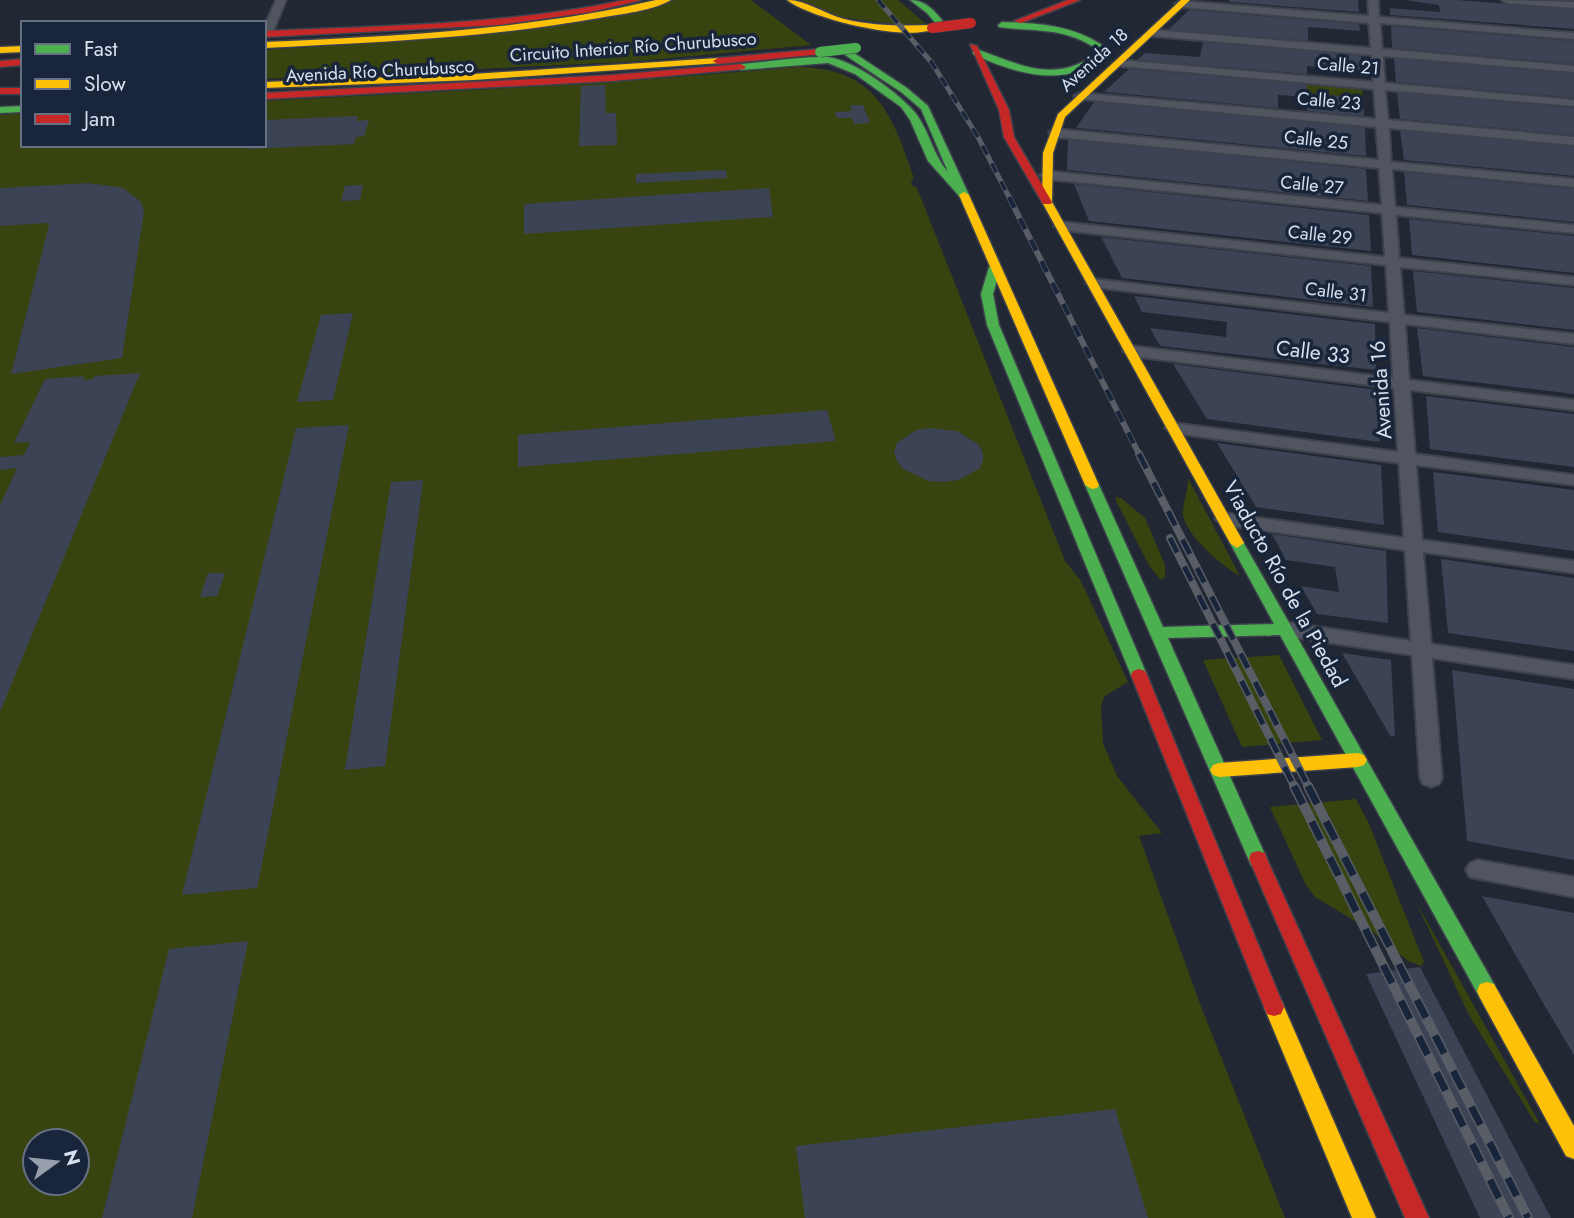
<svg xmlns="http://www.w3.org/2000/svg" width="1574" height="1218" viewBox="0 0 1574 1218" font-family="Jost,sans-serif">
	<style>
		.green { fill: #384410; fill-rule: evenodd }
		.building { fill: #3b4355 }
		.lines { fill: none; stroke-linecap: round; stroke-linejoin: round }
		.street-casing { stroke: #3d424d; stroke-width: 4 }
		.fast-casing { stroke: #3d424d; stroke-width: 3 }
		.slow-casing { stroke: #3d424d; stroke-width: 3 }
		.jam-casing { stroke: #3d424d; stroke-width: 3 }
		.street { fill: #505560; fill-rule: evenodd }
		.fast { fill: #4caf50; fill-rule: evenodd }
		.slow { fill: #ffc107; fill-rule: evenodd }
		.jam { fill: #c62828; fill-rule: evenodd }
		.rail-far3-casing { stroke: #585d66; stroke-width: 5 }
		.rail-far2-casing { stroke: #585d66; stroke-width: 6 }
		.rail-far1-casing { stroke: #585d66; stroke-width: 8 }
		.rail-casing { stroke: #585d66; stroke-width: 10 }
		.rail-far3 { stroke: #19253b; stroke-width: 3.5; stroke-dasharray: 10; stroke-linecap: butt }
		.rail-far2 { stroke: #19253b; stroke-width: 4.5; stroke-dasharray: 12; stroke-linecap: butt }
		.rail-far1 { stroke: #19253b; stroke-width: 5; stroke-dasharray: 16; stroke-linecap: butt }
		.rail { stroke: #19253b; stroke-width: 7; stroke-dasharray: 20; stroke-linecap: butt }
		.fast-bridge-casing { stroke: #3d424d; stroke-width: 11; stroke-linecap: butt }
		.jam-bridge-casing { stroke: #3d424d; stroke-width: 11; stroke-linecap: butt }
		.fast-bridge { stroke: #4caf50; stroke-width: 10 }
		.jam-bridge { stroke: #c62828; stroke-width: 10 }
		.labels { text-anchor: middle; stroke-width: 7; stroke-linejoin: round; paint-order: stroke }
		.far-street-label { font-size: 18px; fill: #d7e0ef; stroke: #19253b }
		.street-label { font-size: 21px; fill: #d7e0ef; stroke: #19253b }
	</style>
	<rect width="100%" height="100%" fill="#212733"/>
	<path class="green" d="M677 0H751L811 45 628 62 264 79V50L447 38Z
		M800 0H898L926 24 902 25 839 17Z
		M798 67C876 68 892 114 914 178L911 181 912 185 917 188 1065 561 1081 581 1128 682 1105 696 1101 705 1103 743 1117 776 1162 833 1139 836 1202 1009 1285 1218H0V115L23 113V145H264V101L602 83ZM35 1141H77V1183H35Z
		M1307 84 1362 89 1363 98 1307 93Z
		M1188 478 1240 576C1224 568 1180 531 1183 511 1184 499 1188 490 1188 478Z
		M1116 497 1121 498 1145 518 1165 565V578L1161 580 1150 567 1116 501Z
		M1279 655 1322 740 1242 747 1203 660Z
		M1356 799 1369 824 1424 962 1421 966 1408 961 1373 932 1315 897 1306 885 1270 807Z
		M1415 900 1540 1124 1534 1121 1469 1015Z"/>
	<path class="building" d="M1229 0H1358L1359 12 1229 2Z
		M1404 0H1456L1574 9V29L1390 15V8L1440 12 1439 5Z
		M1189 10 1359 24 1360 31 1308 27V41L1168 30Z
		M1391 26 1574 41V64L1392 48Z
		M1203 42 1361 55 1362 71 1307 66V74L1137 60 1145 53 1200 57Z
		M1394 58 1574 73V98L1396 82Z
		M1129 69 1307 84V93L1363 98 1364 116 1307 111V97L1278 95V108L1104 92Z
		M605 85 606 113H616L617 145 579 146 581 86Z
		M1397 92 1574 108V135L1400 119Z
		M1094 102 1365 127 1366 156 1076 128Z
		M850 105H863L870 123 854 124 852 118H837L835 112 852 111Z
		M358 116 356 121 369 120 364 136 356 137 354 144 247 149 249 145H264V120Z
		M1400 130 1574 146V176L1404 160Z
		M1068 139 1366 169 1368 201 1067 170Z
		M726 170 727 178 636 183V174Z
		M1404 172 1574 189V222L1407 205Z
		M89 183 123 188 141 202 144 211 122 358 11 374 49 225 47 223 0 226V188Z
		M1074 184 1369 215 1371 251 1089 221Z
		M363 185 360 200 341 201 345 186Z
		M769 188 773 217 524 234V204Z
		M1409 219 1574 236V273L1412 255Z
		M1101 237 1371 266 1373 307 1122 278Z
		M1413 271 1574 288V330L1417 312Z
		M1134 296 1375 324 1376 370 1160 346 1150 328 1226 337 1227 322 1142 312Z
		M353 313 333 400 297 402 321 315Z
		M1417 328 1574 347V394L1423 376Z
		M1173 364 1377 390 1380 442 1207 419Z
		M140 373 0 712V505L17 468 0 470V457L24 455 30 442 14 443 45 379 84 376 83 380 93 379 95 376Z
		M1426 396 1574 414V467L1430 449Z
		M827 410 836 441 518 467V435Z
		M349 425 257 888 182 895 296 428Z
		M929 428 957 431 978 444 983 452V461L979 469 958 480 944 482 929 481 903 469 897 461 894 452 897 443 916 430Z
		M1217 443 1381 465 1384 525 1256 507Z
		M1433 472 1574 490V551L1438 532Z
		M423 480 385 766 345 770 391 482Z
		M1272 534 1386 551 1388 623 1317 614 1301 586 1339 592 1335 567 1286 560Z
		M1441 559 1574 578V651L1448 633Z
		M208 573H225L217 596 200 597Z
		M1342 653 1391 660 1395 736 1391 737Z
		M1452 670 1574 689V860L1467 841Z
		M1482 896 1574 913V1055L1543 1003Z
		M248 941 192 1218H102L169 949Z
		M1420 967 1551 1218H1480L1366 974Z
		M1115 1109 1148 1218H805L796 1146Z"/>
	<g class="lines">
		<g class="street-casing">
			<path id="street" d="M276 0H286L272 34 264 36V28Z
				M1368 0H1378L1379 17 1574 33V39L1380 23 1382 49 1574 66V72L1383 56 1385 83 1574 100V106L1385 90 1388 120 1574 137V145L1389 128 1391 162 1574 179V187L1392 169 1395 207 1574 225V233L1396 215 1399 258 1574 277V285L1400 267 1404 315 1574 334V344L1405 324 1409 380 1574 400V410L1410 390 1415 454 1574 475V485L1416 465 1422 540 1574 561V573L1423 552 1431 644 1574 665V679L1432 658 1442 778 1439 784 1431 787 1423 784 1420 778 1412 655 1285 636 1278 634 1275 629 1278 624 1285 622 1411 641 1405 550 1224 525 1215 519 1224 513 1404 538 1399 463 1173 433 1165 428 1173 423 1398 452 1394 388 1131 356 1123 351 1131 346 1393 378 1390 322 1093 287 1086 283 1093 279 1389 313 1386 265 1061 230 1054 226 1061 222 1385 257 1382 213 1046 179 1040 175 1046 171 1382 205 1379 168 1055 137 1049 133 1055 129 1379 160 1376 127 1080 99 1074 96 1080 93 1376 119 1374 89 1119 66 1113 63 1119 60 1373 82 1372 55 1153 36 1148 33 1153 30 1371 48 1369 23 1180 7 1175 4 1180 1 1369 16Z
				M1502 0 1574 2V8L1507 3Z
				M1478 860 1574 877V897L1470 877 1466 870 1470 863Z"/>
		</g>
		<g class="fast-casing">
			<path id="fast" d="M910 0C926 0 936 12 945 24L944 26H938L927 13Z
				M1002 22C1038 23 1071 25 1102 45L1104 56C1067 90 1013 73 973 54V50L976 49C1020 64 1051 84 1095 55V48C1063 27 1034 32 999 27L998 25Z
				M845 51H851L907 88 928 106 969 195 968 197H960L928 161 910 120 901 107 855 74 828 63 741 70 736 67 741 64C769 62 799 56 827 57 853 59 902 95 917 115 930 133 933 155 948 172L921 109 901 92 845 55Z
				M23 106V112L0 113V107Z
				M995 264 1001 267 993 294 999 325 1147 675 1145 679H1133L1131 675 987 325 981 294 989 267Z
				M1092 481 1099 485 1163 627 1274 624 1230 543 1237 538 1242 540 1494 984 1497 991 1494 998 1487 1000 1480 998 1280 635 1168 638 1267 859 1265 865 1258 867 1251 865 1085 485Z"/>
		</g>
		<g class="slow-casing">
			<path id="slow" d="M656 0H671C652 11 621 14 599 18 488 38 376 42 264 48V42C396 36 527 30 656 0Z
				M787 0C806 0 825 14 844 19 873 26 903 26 932 25L936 28C910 43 811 19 787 0Z
				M1181 0H1190L1065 117 1053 153 1052 202 1244 543 1237 548 1230 543 1042 202 1043 153 1058 114Z
				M23 46V52L0 53V47Z
				M718 58 721 59V63L473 80 264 88V82L473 74Z
				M964 192 969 195 1099 485 1097 488 1092 489 1085 485 959 195Z
				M1358 753 1364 755 1367 760 1364 765 1358 767 1219 777 1213 775 1210 770 1213 765 1219 763Z
				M1487 982 1494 984 1574 1126V1159L1566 1156 1480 998 1477 991 1480 984Z
				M1274 998 1281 1000 1376 1218H1352L1264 1007 1267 1000Z"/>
		</g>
		<g class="jam-casing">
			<path id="jam" d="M625 0H641L591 12 499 25 264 37V31C385 26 507 25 625 0Z
				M1068 0H1080L1021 23 1014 21Z
				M970 44 977 46 1009 110 1014 137 1052 202 1051 204H1043L1004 137 999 110Z
				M820 49 824 52 823 54 718 64 713 61 718 58Z
				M23 59V65L0 67V61Z
				M741 64 746 67 744 69 612 81 264 99V93L612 75Z
				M0 88H23V94H0Z
				M1139 669 1145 671 1147 675 1284 1007 1281 1014 1274 1016 1267 1014 1264 1007 1131 675 1133 671Z
				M1258 851 1265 853 1267 859 1429 1218H1405L1249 859 1251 853Z"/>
		</g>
		<use href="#street" class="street"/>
		<use href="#fast" class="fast"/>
		<use href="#slow" class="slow"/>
		<use href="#jam" class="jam"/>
		<g class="rail-far3-casing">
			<path id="rail-far3" d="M878 0 932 63 978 137 1010 199"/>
		</g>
		<g class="rail-far2-casing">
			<path id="rail-far2" d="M1009 197 1140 456"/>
		</g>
		<g class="rail-far1-casing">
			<path id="rail-far1" d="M1139 454 1309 788
				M1170 538 1295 788"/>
		</g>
		<g class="rail-casing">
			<path id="rail" d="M1294 786 1509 1218
				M1308 786 1528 1218"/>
		</g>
		<use href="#rail-far3" class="rail-far3"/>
		<use href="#rail-far2" class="rail-far2"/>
		<use href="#rail-far1" class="rail-far1"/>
		<use href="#rail" class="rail"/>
		<g class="fast-bridge-casing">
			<path id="fast-bridge" d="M820 52 856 48"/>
		</g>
		<g class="jam-bridge-casing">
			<path id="jam-bridge" d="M932 28 971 23"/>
		</g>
		<use href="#fast-bridge" class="fast-bridge"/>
		<use href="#jam-bridge" class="jam-bridge"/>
	</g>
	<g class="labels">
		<g class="far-street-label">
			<text transform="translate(633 47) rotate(-4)" y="6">Circuito Interior Río Churubusco</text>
			<text transform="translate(1094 60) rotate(-42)" y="6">Avenida 18</text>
			<text transform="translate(1348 66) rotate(5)" y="6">Calle 21</text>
			<text transform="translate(380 71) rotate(-3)" y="6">Avenida Río Churubusco</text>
			<text transform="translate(1329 101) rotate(5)" y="6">Calle 23</text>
			<text transform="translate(1316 140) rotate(6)" y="6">Calle 25</text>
			<text transform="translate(1312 185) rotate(6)" y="6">Calle 27</text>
			<text transform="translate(1320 235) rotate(6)" y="6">Calle 29</text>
			<text transform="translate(1336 292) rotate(7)" y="6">Calle 31</text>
		</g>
		<g class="street-label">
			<text transform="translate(1313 352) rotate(7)" y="7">Calle 33</text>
			<text transform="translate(1381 390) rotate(-94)" y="7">Avenida 16</text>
			<text transform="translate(1285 584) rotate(61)" y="7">Viaducto Río de la Piedad</text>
		</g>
	</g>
	<rect x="21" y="21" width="245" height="126" fill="#19253b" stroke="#657083" stroke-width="2"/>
	<rect x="35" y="44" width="35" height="10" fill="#4caf50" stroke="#657083" stroke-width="2"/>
	<text x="84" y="56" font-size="21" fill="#d7e0ef">Fast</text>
	<rect x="35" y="79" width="35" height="10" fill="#ffc107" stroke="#657083" stroke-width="2"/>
	<text x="84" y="91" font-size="21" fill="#d7e0ef">Slow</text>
	<rect x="35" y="114" width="35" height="10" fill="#c62828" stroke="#657083" stroke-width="2"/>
	<text x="84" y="126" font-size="21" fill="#d7e0ef">Jam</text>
	<g transform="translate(56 1162) rotate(75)"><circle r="33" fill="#19253b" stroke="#657083" stroke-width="2"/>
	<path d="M0-5L12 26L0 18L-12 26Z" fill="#979fad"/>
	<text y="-10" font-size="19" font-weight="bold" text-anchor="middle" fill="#d7e0ef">N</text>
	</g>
</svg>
